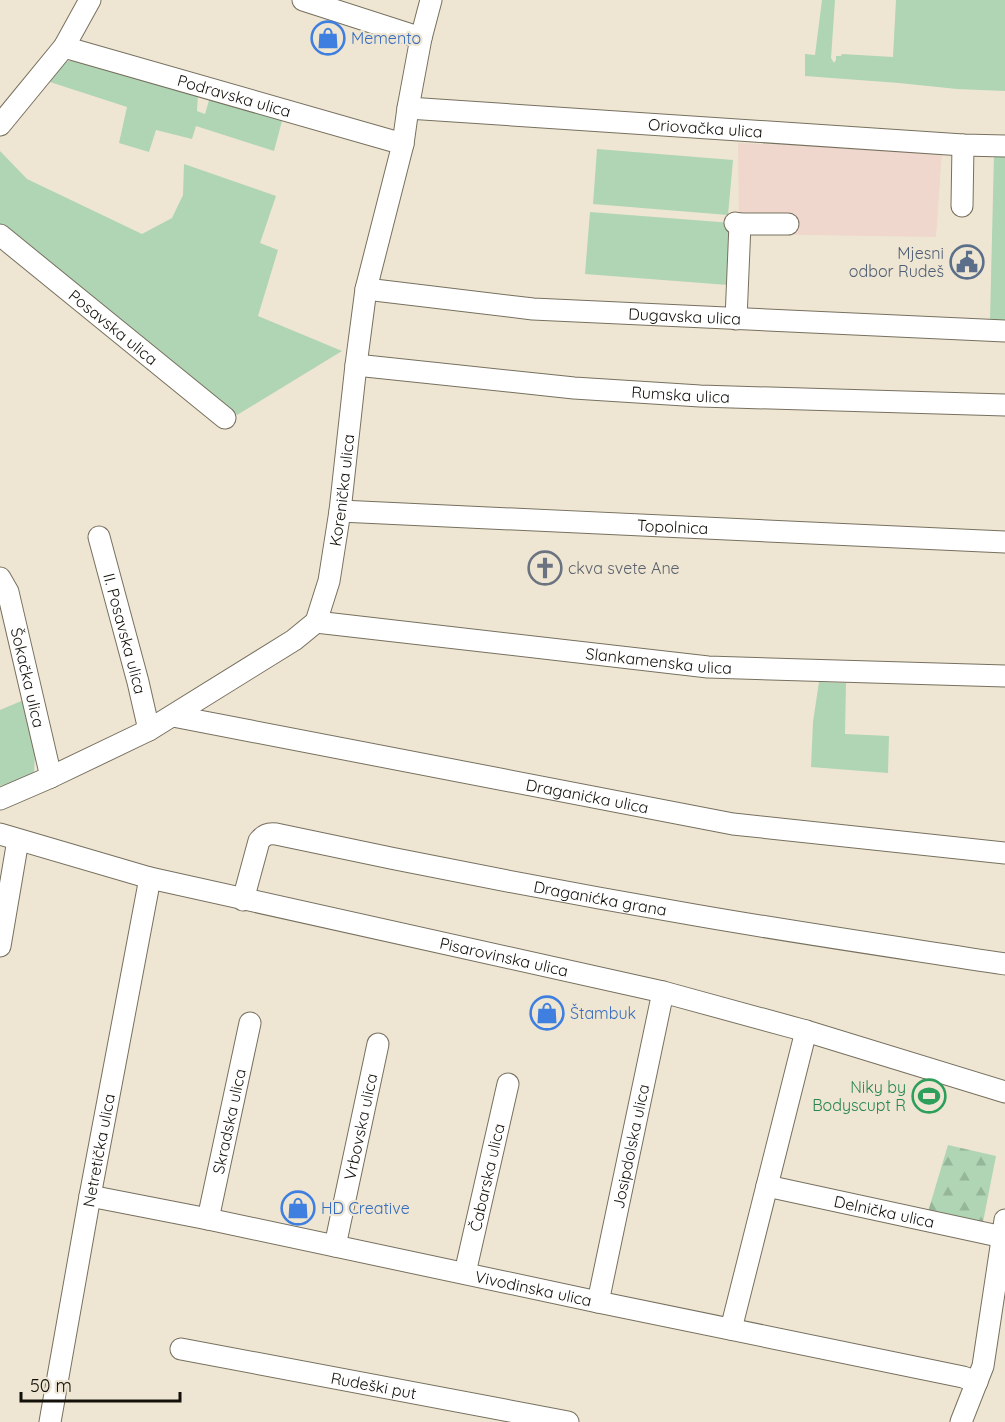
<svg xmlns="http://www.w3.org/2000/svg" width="1005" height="1422" viewBox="0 0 1005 1422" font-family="Quicksand,sans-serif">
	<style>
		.education { fill: #efd7cd }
		.green { fill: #afd5b4 }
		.forest { fill: url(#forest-firs) }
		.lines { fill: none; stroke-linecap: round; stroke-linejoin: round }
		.minor-casing { stroke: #77705f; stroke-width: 23 }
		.minor { stroke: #fff; stroke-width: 21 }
		.labels { text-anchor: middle; stroke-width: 4.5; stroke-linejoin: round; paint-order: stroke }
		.shop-label { font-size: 16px; fill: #366cbe; stroke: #eee6d2; text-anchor: start }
		.street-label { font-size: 16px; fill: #121009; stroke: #eee6d2 }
		.service-label { font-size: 16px; fill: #4e5e75; stroke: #eee6d2; text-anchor: end }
		.worship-label { font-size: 16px; fill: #5b616d; stroke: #eee6d2; text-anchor: start }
		.leisure-label { font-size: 16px; fill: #27864d; stroke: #eee6d2; text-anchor: end }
	</style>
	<defs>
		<pattern id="forest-firs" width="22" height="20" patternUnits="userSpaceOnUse" patternTransform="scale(1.5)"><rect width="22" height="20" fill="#afd5b4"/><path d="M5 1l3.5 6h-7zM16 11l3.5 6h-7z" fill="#96b699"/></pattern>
	</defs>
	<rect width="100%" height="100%" fill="#eee6d2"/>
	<path class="education" d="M738 143 942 151 936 237 739 234Z"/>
	<path class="green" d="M822 0H835L831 58 834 63 836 60V56H841L842 54 893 57 896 0H1005V91L957 89 899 83 805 76V54L815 55Z
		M72 60 198 94 197 111 205 114 210 97 283 117 274 151 196 126 192 139 156 130 149 152 119 143 127 107 50 82 65 62Z
		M597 149 733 160 728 215 593 204Z
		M0 151 27 179 142 234 172 218 183 195 184 164 276 196 260 243 278 250 258 316 342 351 237 415 0 228Z
		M994 153 1005 154V321H990Z
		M590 212 732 223 728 285 585 274Z
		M819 682 846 683 845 734 889 736 888 773 811 767 813 722Z
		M26 699 35 753 34 775 0 786V710Z"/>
	<path class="forest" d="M948 1145 996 1156 982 1227 927 1215Z"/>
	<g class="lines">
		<g class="minor-casing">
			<g id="minor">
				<path d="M303 0 421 38"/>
				<path id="s1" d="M64 47 403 144"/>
				<path id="s2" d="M408 108 963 145 1005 146"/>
				<path d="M0 125 64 47 90 0"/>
				<path d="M962 206 963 145"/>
				<path d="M735 223 740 224 736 319"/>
				<path d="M740 224H788"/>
				<path id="s3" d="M0 235 225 418"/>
				<path id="s4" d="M366 289 533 309 1005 331"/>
				<path id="s5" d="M356 365 574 388 700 396 1005 405"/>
				<path id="s6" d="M340 511 1005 542"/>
				<path id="s7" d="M99 537 138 682 149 730"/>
				<path id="s8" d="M0 578 8 592 51 777"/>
				<path id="s9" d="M316 622 708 667 1005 676"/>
				<path id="s10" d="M173 716 733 824 1005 853"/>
				<path id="s11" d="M0 799 51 777 149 730 294 640 316 622 329 581 340 511 356 365 366 289 403 144 408 108 421 38 431 0"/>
				<path id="s12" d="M0 834 150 878 663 992 806 1031 1005 1092"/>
				<path id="s13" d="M243 900 259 841C264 835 268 833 276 834 415 864 555 891 695 915 798 933 902 948 1005 964"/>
				<path d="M0 946 18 840"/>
				<path id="s14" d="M767 1186 1003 1237"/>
				<path id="s15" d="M90 1196 208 1219 598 1302 963 1377 977 1382"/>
				<path id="s16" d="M208 1219 250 1023"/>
				<path id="s17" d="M335 1246 378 1044"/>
				<path id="s18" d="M465 1273 508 1084"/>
				<path id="s19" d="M598 1302 663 992"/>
				<path d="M731 1329 806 1031"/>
				<path id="s20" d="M181 1349 568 1422"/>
				<path id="s21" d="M50 1422 90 1196 150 878"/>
				<path d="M961 1422 983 1366 1005 1220"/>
			</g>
		</g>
		<use href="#minor" class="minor"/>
	</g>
	<defs>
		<g id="shop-ring" transform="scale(1.725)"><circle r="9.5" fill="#eee6d2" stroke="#3f7fe0" stroke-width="1.5"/><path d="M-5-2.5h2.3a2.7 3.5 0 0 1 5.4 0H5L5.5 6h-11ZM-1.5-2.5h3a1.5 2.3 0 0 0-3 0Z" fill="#3f7fe0"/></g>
		<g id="civic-ring" transform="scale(1.725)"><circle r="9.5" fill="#eee6d2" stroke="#5c6f8a" stroke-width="1.5"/><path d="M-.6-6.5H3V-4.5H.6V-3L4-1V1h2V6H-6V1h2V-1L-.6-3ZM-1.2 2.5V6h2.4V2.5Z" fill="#5c6f8a"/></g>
		<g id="church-ring" transform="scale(1.725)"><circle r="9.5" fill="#eee6d2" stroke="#6b7280" stroke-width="1.5"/><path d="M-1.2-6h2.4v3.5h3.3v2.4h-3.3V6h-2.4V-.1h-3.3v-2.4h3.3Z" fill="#6b7280"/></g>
		<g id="stadium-ring" transform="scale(1.725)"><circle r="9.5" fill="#eee6d2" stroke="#2e9e5b" stroke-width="1.5"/><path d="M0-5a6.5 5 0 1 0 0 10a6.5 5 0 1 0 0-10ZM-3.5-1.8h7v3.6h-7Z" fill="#2e9e5b"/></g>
	</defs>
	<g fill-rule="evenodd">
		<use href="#shop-ring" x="328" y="38"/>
		<use href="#civic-ring" x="967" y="262"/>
		<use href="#church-ring" x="545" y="568"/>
		<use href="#shop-ring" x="547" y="1013"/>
		<use href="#stadium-ring" x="929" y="1096"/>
		<use href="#shop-ring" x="298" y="1208"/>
	</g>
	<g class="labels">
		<g class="shop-label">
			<text x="351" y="44">Memento</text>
			<text x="570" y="1019">Štambuk</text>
			<text x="321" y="1214">HD Creative</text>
		</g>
		<g class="street-label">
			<text dy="6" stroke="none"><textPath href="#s1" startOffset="177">Podravska ulica</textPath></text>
			<text dy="6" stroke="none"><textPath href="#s2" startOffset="298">Oriovačka ulica</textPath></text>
			<text dy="6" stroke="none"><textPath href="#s4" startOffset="320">Dugavska ulica</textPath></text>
			<text dy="6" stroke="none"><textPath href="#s3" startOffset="146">Posavska ulica</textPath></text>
			<text dy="6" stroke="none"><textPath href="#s5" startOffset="326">Rumska ulica</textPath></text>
			<text dy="6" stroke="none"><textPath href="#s11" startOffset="498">Korenička ulica</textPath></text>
			<text dy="6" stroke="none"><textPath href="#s6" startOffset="333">Topolnica</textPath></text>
			<text dy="6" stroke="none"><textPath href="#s7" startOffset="100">II. Posavska ulica</textPath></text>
			<text dy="6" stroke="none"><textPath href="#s9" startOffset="345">Slankamenska ulica</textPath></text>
			<text dy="6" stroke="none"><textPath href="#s8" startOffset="104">Šokačka ulica</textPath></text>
			<text dy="6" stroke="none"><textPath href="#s10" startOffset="422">Draganićka ulica</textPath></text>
			<text dy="6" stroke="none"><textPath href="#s13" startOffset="411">Draganićka grana</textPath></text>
			<text dy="6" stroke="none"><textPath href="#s12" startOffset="519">Pisarovinska ulica</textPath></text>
			<text dy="6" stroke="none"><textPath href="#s16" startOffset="100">Skradska ulica</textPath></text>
			<text dy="6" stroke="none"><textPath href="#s17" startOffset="122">Vrbovska ulica</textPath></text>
			<text dy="6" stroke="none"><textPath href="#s19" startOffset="159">Josipdolska ulica</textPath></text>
			<text dy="6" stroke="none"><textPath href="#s21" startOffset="276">Netretička ulica</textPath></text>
			<text dy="6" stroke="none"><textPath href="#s18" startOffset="98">Čabarska ulica</textPath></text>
			<text dy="6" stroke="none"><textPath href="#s14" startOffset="120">Delnička ulica</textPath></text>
			<text dy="6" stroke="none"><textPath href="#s15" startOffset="453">Vivodinska ulica</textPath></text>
			<text dy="6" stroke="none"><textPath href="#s20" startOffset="196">Rudeški put</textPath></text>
		</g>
		<g class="service-label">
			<text x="944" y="259">Mjesni<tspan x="944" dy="18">odbor Rudeš</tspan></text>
		</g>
		<g class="worship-label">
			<text x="568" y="574">ckva svete Ane</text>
		</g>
		<g class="leisure-label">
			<text x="906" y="1093">Niky by<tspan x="906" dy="18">Bodyscupt R</tspan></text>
		</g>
	</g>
	<path d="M21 1392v9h159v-9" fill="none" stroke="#121009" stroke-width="3"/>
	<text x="30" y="1392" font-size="18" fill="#121009" stroke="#eee6d2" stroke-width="4.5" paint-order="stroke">50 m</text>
</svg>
